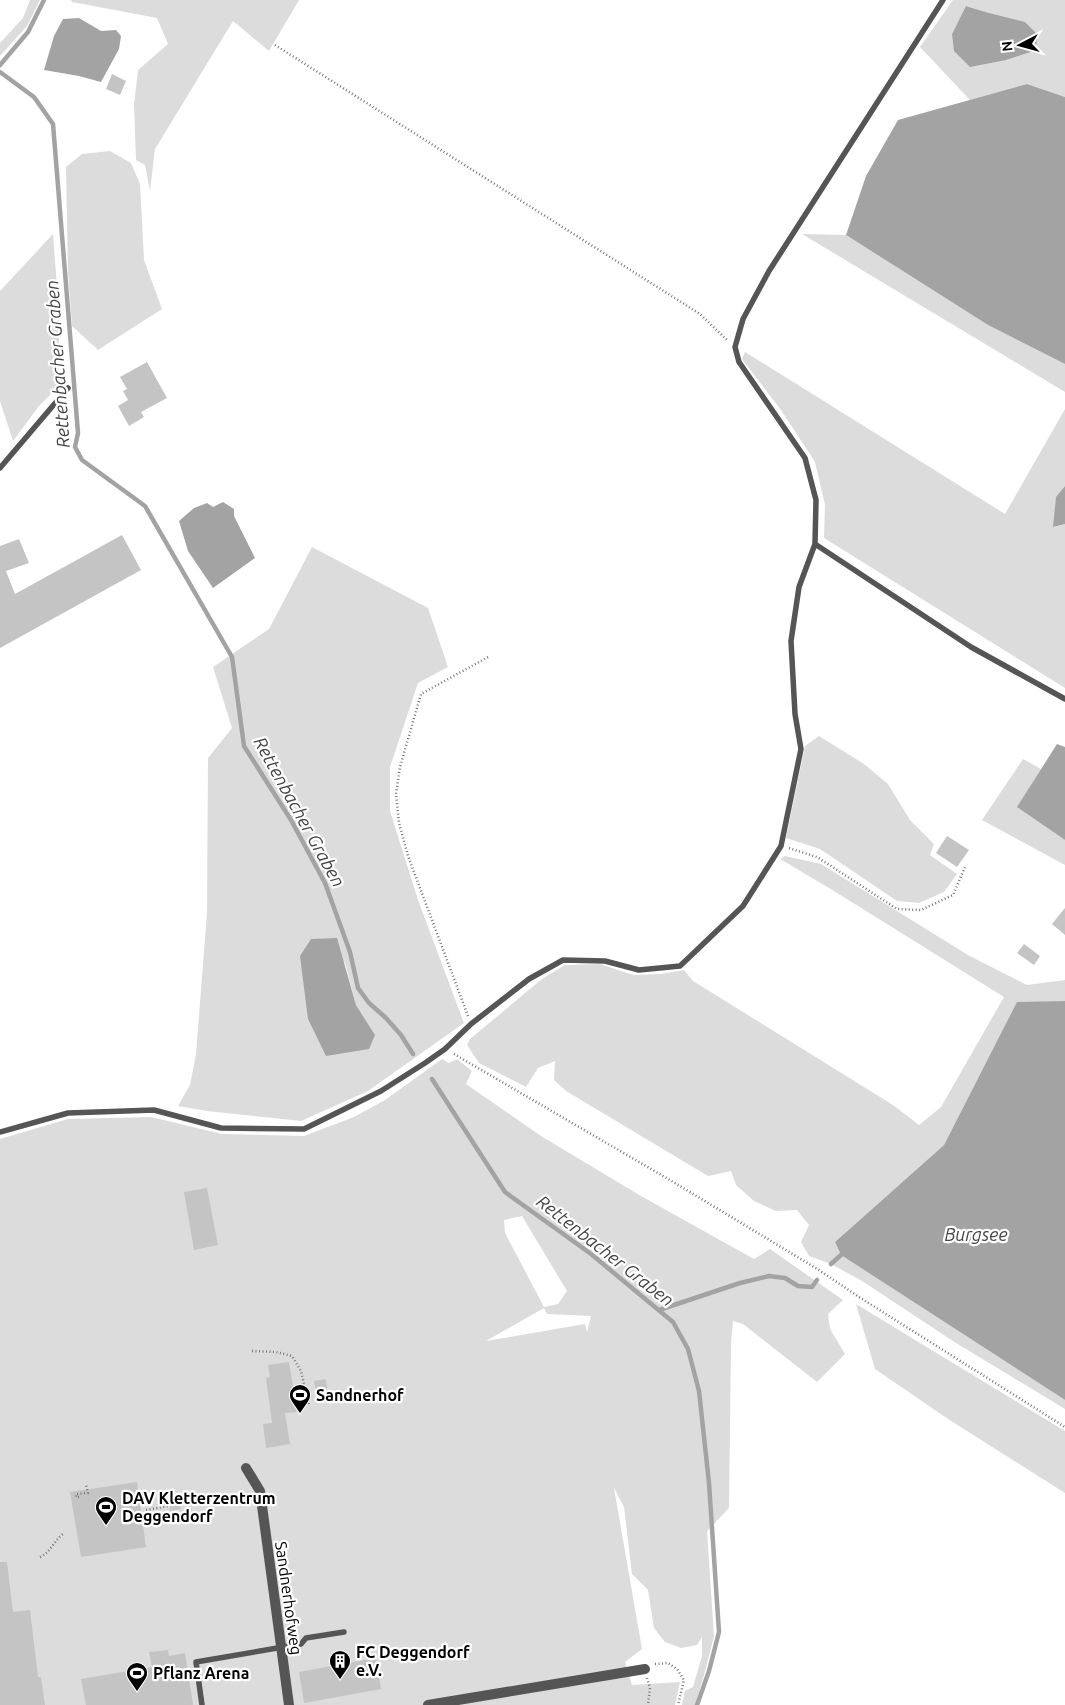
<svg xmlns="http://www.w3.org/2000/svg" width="1065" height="1705" viewBox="0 0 1065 1705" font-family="Ubuntu,sans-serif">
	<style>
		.green { fill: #dcdcdc; fill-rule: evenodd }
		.water { fill: #a3a3a3 }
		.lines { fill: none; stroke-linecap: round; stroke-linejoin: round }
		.stream { stroke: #a3a3a3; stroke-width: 4.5 }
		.building { fill: #c4c4c4 }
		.path { stroke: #777; stroke-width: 2.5; stroke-dasharray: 1 2.5; stroke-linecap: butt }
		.lane { stroke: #555; stroke-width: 5.5 }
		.street { stroke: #555; stroke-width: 10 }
		.labels { text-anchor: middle; stroke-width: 4.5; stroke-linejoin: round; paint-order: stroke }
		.poi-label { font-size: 16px; font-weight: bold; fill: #000; stroke: #fff; text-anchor: start }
		.street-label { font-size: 16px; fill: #000; stroke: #fff }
		.water-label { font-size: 18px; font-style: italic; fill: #444; stroke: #fff }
	</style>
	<rect width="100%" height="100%" fill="#fff"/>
	<path class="green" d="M30 0H40L27 26 0 56V43L23 18Z
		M71 0H299L269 51 233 21 155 149 150 191 145 165 136 160 134 105 138 70 168 44 157 18 72 2Z
		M953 0H1065V97L1027 84 970 100 920 47ZM967 6 989 13 952 34Z
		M110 151 131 163 140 184 144 260 162 309 98 350 72 326 68 273 66 167 82 154Z
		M53 234 59 314V386L39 406 13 441 0 401V291Z
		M802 234 846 235 988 325 1065 364V392Z
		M745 352 1005 514 1065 409V486L1056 498 1054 527 1065 524V688L824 538 825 505 815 462 781 410 742 359Z
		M312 547 428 608 448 667 418 683 390 767V811L418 900 464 1023 368 1091 301 1121 207 1111 178 1106 190 1085 196 1054 207 913 208 758 232 728 213 667 269 629ZM311 939 345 963 356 1005 375 1035Z
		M819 736 864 764 888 784 910 820 934 844 930 855 957 874 944 892 919 903 897 901 820 849 786 838 805 746Z
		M1023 759 1041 769 1018 807 1065 840V865L982 820Z
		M785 856 821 864 968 955 1027 985 1065 980V1001L1017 1003 944 1145 835 1242 841 1255 1065 1400V1409L956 1343 862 1281 831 1264 809 1256 801 1242 809 1225 797 1210 776 1211 754 1201 736 1185 731 1171 708 1176 566 1091 554 1080 555 1061 538 1068 526 1087 479 1063 467 1045 470 1039 542 979 565 965 600 964 633 975 661 974 684 970 693 981 893 1105 919 1125 941 1107 1004 997 834 891 780 859Z
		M442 1059 449 1063 457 1059 472 1071 466 1084 541 1136 641 1196 754 1259 770 1249 843 1300 828 1314 830 1329 845 1354 817 1382 743 1324 733 1321 731 1343 729 1508 707 1531 714 1636 704 1675 695 1705H682L685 1691 693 1687 702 1656V1637L697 1645 681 1648 665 1642 654 1628 648 1590 632 1574 624 1507 614 1488 642 1649 625 1662 632 1685 680 1682 675 1705H0V1139L68 1119 151 1117 222 1134 304 1136 354 1117 385 1100ZM522 1216 567 1291 558 1304 544 1307 505 1233 504 1220ZM544 1308 547 1314 591 1316 587 1332 585 1324 486 1341Z
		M856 1304 1065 1431V1493L948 1419 875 1369Z"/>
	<path class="water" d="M966 6 989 13 1025 22 1037 34 1036 50 1006 60 970 67 954 51 952 34Z
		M79 18 101 31 116 30 121 36 119 49 101 82 79 76 44 70 54 36 63 19Z
		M1027 84 1065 97V364L988 325 846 235 866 176 898 120Z
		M1065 486V524L1053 527 1056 497Z
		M223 502 234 509V516L255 558 213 588 188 551 179 521 194 508 207 503 213 507Z
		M1057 744 1065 747V840L1017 807Z
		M337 938 356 1005 375 1035 369 1049 326 1056 308 1019 300 956 311 939Z
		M1065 1001V1400L841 1255 835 1242 944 1145 1017 1002Z"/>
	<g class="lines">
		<path class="stream" d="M0 65 28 32 44 0
			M0 72 34 97 53 124 78 433 75 447 82 460 145 506 232 657 244 746 291 820 325 883 350 952 358 988 369 1003 386 1018 401 1035 413 1054
			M432 1079 505 1192 591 1254 673 1322 688 1349 699 1391 709 1483 719 1632 709 1671 697 1705
			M831 1264 841 1255
			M659 1310 740 1283 769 1276 785 1278 798 1286 812 1287 817 1280"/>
	</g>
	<path class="building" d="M112 74 126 81 120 95 106 89Z
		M147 362 167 398 141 412 144 417 129 426 118 406 128 400 123 391 127 389 120 377Z
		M122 535 141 570 0 648V546L19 539 29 563 6 571 15 594Z
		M947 836 969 850 957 867 936 853Z
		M1065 908V935L1052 924Z
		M1024 944 1040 956 1034 965 1017 953Z
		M207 1188 218 1245 194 1250 184 1192Z
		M289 1362 297 1412 285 1413 290 1444 266 1448 263 1424 272 1423 266 1378 270 1377 268 1365Z
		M326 1379 327 1390 316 1392 314 1381Z
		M137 1482 146 1547 81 1557 70 1492Z
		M180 1498 181 1509 170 1511 169 1500Z
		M0 1562H7L13 1612 30 1610 38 1677H41L45 1705H0Z
		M168 1650 169 1656 185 1653 193 1705H86L81 1679 152 1667 149 1652Z
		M376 1658 381 1689 304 1703 299 1672Z"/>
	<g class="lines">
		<path class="path" d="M275 45 700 314 728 341
			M789 848 817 857 897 909 921 910 953 895 965 867
			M468 1016 408 856 399 823 396 794 400 767 421 694 490 656
			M454 1054 675 1183 819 1270 859 1297 1065 1427
			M252 1351 276 1352 292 1356 301 1371 309 1405
			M79 1497H76V1494L88 1493 86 1485
			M146 1510 169 1506
			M40 1557C51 1552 53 1542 63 1534
			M655 1664 668 1663 677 1669 684 1680 678 1705
			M647 1678 650 1688 648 1705"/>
		<path class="lane" d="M0 468 68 388
			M815 544 971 647 1065 699
			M0 1132 68 1113 154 1110 221 1128 304 1129 381 1091 425 1063 445 1049 471 1024 529 979 563 960 605 961 639 970 680 966 743 906 781 846 801 749 795 714 791 641 799 587 815 544 816 500 805 458 739 362 735 347 743 319 769 271 943 0
			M202 1705 196 1662 301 1644 306 1638 344 1632"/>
		<path class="street" d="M246 1468 260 1491 289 1705
			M428 1705 645 1669"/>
	</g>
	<defs>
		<g id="stadium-pin" transform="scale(1.125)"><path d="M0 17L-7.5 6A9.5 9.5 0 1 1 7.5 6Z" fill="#000" stroke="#fff"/><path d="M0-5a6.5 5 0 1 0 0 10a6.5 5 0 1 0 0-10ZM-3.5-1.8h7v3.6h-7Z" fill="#fff"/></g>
		<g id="building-pin" transform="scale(1.125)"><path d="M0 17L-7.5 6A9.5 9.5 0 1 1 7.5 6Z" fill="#000" stroke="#fff"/><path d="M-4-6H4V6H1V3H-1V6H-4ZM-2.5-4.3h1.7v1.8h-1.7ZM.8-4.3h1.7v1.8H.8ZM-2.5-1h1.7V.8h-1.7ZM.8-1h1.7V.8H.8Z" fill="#fff"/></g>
	</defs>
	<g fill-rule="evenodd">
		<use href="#stadium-pin" x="300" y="1395"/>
		<use href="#stadium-pin" x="106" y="1507"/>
		<use href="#building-pin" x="340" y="1661"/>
		<use href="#stadium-pin" x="137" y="1673"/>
	</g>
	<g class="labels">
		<g class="poi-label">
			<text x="316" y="1401">Sandnerhof</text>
			<text x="122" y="1504">DAV Kletterzentrum<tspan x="122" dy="18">Deggendorf</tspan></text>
			<text x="356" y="1658">FC Deggendorf<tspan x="356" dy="18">e.V.</tspan></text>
			<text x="153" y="1679">Pflanz Arena</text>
		</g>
		<g class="street-label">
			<text transform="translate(289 1598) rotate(82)" y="6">Sandnerhofweg</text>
		</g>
		<g class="water-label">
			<text transform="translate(58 364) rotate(-94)" y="6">Rettenbacher Graben</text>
			<text transform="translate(299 812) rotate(61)" y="6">Rettenbacher Graben</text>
			<text x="976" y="1241">Burgsee</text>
			<text transform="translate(605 1251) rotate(38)" y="6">Rettenbacher Graben</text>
		</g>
	</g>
	<g transform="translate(1020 45) rotate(264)" stroke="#ffffff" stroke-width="4" paint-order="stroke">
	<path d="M0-4L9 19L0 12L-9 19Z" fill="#000000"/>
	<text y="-8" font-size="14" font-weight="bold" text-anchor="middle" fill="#000000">N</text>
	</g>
</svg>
